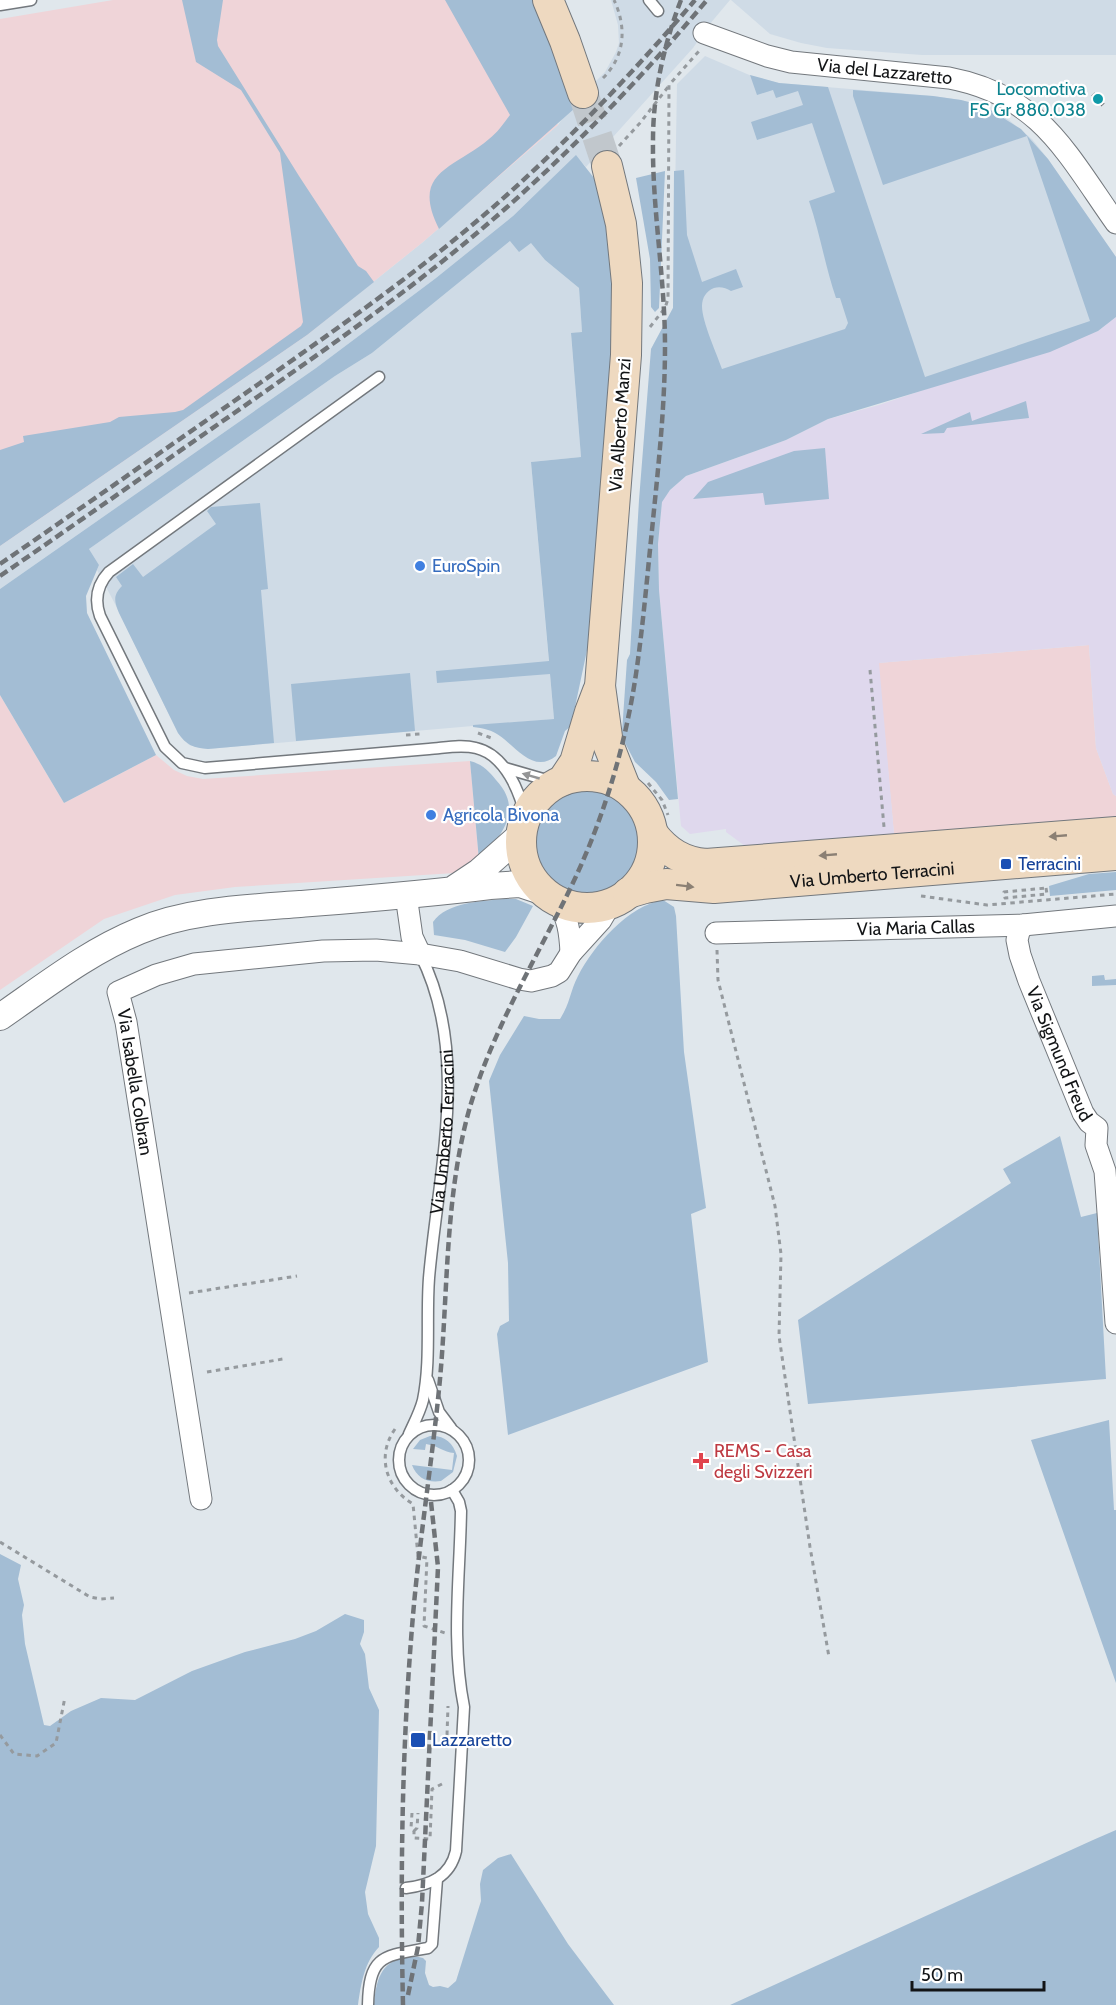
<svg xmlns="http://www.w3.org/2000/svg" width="1116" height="2005" viewBox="0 0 1116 2005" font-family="Cabin,sans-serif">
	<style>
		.built { fill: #cfdbe6 }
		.industrial { fill: #efd4d8 }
		.education { fill: #dfd8ed }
		.green { fill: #a3bdd4 }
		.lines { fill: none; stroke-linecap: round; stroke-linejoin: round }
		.secondary-tunnel { stroke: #c1c7cc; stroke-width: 30; stroke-dasharray: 30 15; stroke-linecap: butt }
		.service-casing { stroke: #73787d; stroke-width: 13 }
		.minor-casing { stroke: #73787d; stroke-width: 23 }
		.tertiary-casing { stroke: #73787d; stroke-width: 28 }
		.secondary-casing { stroke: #73787d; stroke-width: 32 }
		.path { stroke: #959a9e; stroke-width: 3; stroke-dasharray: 4.5 4.5; stroke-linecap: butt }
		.service { stroke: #fff; stroke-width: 10 }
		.minor { stroke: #fff; stroke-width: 21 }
		.tertiary { stroke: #fff; stroke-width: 26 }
		.secondary { stroke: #eed9c0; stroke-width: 30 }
		.rail { stroke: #6f7377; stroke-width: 4.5; stroke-dasharray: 9 4.5; stroke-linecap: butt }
		.oneway { fill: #949596 }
		.oneway2 { fill: #8b8074 }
		.culture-dot { fill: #0f9aa8; stroke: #fff; stroke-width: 2 }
		.shop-dot { fill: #3f7fe0; stroke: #fff; stroke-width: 2 }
		.transit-dot { fill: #1a4fb4; stroke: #fff; stroke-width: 2 }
		.health-dot { fill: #e0444e; stroke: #fff; stroke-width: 2 }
		.labels { text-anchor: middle; stroke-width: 4.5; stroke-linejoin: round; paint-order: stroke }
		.street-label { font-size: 18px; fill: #121416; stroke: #fff }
		.culture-label { font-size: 18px; fill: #0d838f; stroke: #fff; text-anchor: end }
		.shop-label { font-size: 18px; fill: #366cbe; stroke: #fff; text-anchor: start }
		.transit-label { font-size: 18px; fill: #164399; stroke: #fff; text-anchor: start }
		.health-label { font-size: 18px; fill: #be3a42; stroke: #fff; text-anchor: start }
	</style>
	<rect width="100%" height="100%" fill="#e0e7ec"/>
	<path class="built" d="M611 0H730L709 25 693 48 586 167 576 156 513 216 436 278 316 368 0 589V546L307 335 423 242 558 125 573 104 605 72 616 52 619 43 618 25Z
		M731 0H1116V55H922L827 48 801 43 770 34Z
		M705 56 754 77 779 83 933 96 961 100 984 106 1009 120 1032 139 1048 159 1116 257V317L828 419 651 349 673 308 677 84Z
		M510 241 531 242 545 260 579 288 582 332 571 334 581 457 531 462 554 719 208 749 189 745 178 733 114 602 97 570 99 565 89 549 335 376 372 353Z"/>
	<path class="industrial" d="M113 0H489L558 125 423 242 307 335 0 546V19Z
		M1089 645 1096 748 1113 794 1116 796V817L894 834 878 663Z
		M0 695 64 803 156 755 174 770 187 776 203 779 470 761 479 860 467 868 455 873 235 887 175 895 104 919 0 990Z"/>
	<path class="education" d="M1116 317V796L1113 794 1096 748 1089 645 879 663 894 834 745 846 726 832V829L690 834 681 826 659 590 658 544 662 501 670 490 686 476 786 440 828 419 879 405 1098 331Z"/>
	<path class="green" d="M182 0H223L217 40 218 46 299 176 358 266 366 271 374 282 307 335 0 546V450L24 442 23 436 110 422 119 417 175 412 183 410 301 326 303 322 280 153 241 90 196 62Z
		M445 0H533L545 25 575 108 439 229C410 171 454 169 489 139 497 133 504 123 510 115Z
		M750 75 779 83 828 87 925 377 1090 321 1027 136 883 185 853 96V90L933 96 961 100 984 106 1021 129 1048 159 1116 257V317L1098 331 1050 352 828 419 786 440 686 476 670 490 662 502 658 544 659 590 678 799 669 800 656 782 635 762 625 743 622 732 627 660 630 654 639 500 651 349 673 308 674 171 684 170 687 235 702 282 736 269 743 287 731 291C726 288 720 286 714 288 706 291 702 298 702 306 702 322 717 354 722 369L845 329 848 323 840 298H836C825 266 820 233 809 201L835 192 812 123 757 140 751 122 803 105 798 91 776 98 773 90 757 95Z
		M576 155 594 178 601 200 610 247 613 325 590 636 571 726 565 731 556 756C534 774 516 747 500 736 492 730 483 728 473 727V725L554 719 550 674 437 683 436 671 549 661 531 462 581 457 571 333 582 332 579 288 545 260 531 243 519 252 510 241 372 353 335 376 89 549 99 565 86 596 87 613 156 755 64 803 0 695V589L316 368 436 278 513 216Z
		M665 171 659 308 655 312 651 307 650 259 636 178Z
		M1026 401 1029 418 947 428 944 433 921 434 970 412 972 421Z
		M825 448 829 499 765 505 763 493 693 499 708 482 794 451Z
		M260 503 268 589 261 590 274 743 208 749C194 748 186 745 178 733L119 613C114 601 113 595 122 586L116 577 133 564 143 577 216 524 207 511 211 507Z
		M410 673 415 731 296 741 291 684Z
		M470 761C482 764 489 771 496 780 524 810 502 835 479 860Z
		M536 842a52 52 0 1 1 104 0a52 52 0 1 1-104 0Z
		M1116 872V890L1050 896 1049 886 1089 874Z
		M504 899H516L533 906 516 937 505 952 465 940 434 935 433 922C447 902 482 901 504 899Z
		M663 900 674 907 676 916 684 1052 706 1208 691 1214 708 1362 508 1435 497 1334 500 1326 509 1321 508 1263 489 1081 500 1055 524 1016 539 1019H560C570 1004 570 991 578 976 594 945 628 906 663 900Z
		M1104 975 1105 980 1116 979V985L1092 986V976Z
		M1060 1136 1081 1217 1097 1213 1106 1379 808 1404 798 1320 1011 1183 1003 1169Z
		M1109 1420 1114 1510H1116V1683L1031 1440Z
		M430 1436C444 1435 453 1442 457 1456L453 1472 441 1481C427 1483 417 1478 412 1465L452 1470 454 1453C443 1452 439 1446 426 1444L425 1450 413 1449 420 1440Z
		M0 1554 21 1565 18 1579 24 1605 22 1615 25 1644 44 1725 50 1726 71 1711 101 1698 135 1700 192 1671 245 1652 295 1639 316 1631 345 1614 364 1620V1632L360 1644 365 1654 369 1688 379 1710 376 1846 365 1892 368 1914 379 1938V1947C364 1963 361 1984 358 2005H0Z
		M1116 1830V2005H730L1093 1840Z
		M511 1854 568 1944 614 2005H374C376 1982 380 1962 404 1958 411 1956 417 1956 423 1958L426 1961 425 1973 429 1985 433 1987 440 1986 448 1988 456 1981 481 1901 480 1884 483 1870 498 1858Z"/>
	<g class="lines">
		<path class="secondary-tunnel" d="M583 93 607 166"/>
		<g class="service-casing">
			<g id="service">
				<path d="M649 0 658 11"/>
				<path d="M0 5 31 0"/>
				<path d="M379 377 109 572C97 585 94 599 100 616L165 747 182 763 205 768 429 749C444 748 461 744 476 748 506 755 520 793 526 818"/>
				<path d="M505 768 557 783"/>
				<path d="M428 1380 439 1412 451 1428"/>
				<circle cx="434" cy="1460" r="35"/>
				<path id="s1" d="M409 1434C414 1423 420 1412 423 1400 431 1361 426 1318 429 1278 438 1172 471 1054 420 954"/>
				<path d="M406 1888C430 1885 450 1877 456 1851L464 1707C451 1642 460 1576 461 1511L459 1502 452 1490"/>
				<path d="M368 2005C369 1954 384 1956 428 1948L432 1944 437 1879"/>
			</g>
		</g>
		<g class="minor-casing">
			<g id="minor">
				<path id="s2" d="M704 33 767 56 791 62 949 78C1040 95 1067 154 1116 223"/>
				<path d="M406 895 412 937 420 954"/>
				<path d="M557 900C568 918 570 932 571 953"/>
				<path id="s3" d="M1023 925 1019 932 1017 940 1020 955 1029 981 1083 1113 1089 1122 1097 1128 1096 1145 1105 1171 1116 1323"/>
				<path id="s4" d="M716 933 1023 925 1116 916"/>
				<path d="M201 1499 126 1022 118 992 156 975 194 964 323 951 376 950 420 954 460 961 519 979 531 981 552 976 559 972 571 953 601 920 611 903"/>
			</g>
		</g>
		<g class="tertiary-casing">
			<path id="tertiary" d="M455 888 479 872 522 834
				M0 1017C45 986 88 952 139 931 188 910 247 908 300 904 363 899 427 894 490 886L520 884 544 892"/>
		</g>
		<g class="secondary-casing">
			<g id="secondary">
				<path d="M548 0 565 41 583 93"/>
				<path d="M607 166 621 224 627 283 626 355 600 686 608 744 625 787"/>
				<circle cx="587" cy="842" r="66"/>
				<path d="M563 780 575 762 590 712 598 691"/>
				<path d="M653 834C667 852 683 862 706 864L1116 832"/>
				<path id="s5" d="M628 893 645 888 666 884 714 888 1116 855"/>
			</g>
		</g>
		<path class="path" d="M603 78C625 56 627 28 614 0
			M619 146 640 123 668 87
			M650 327 665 308 668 299 669 85 699 51
			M870 670 884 827
			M478 733 494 739
			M406 735 420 734
			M648 783 662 800 668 815
			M1046 888 1047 894 1005 898 1004 892Z
			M921 896 987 905 1116 894
			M717 950 718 980 775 1206 781 1254 779 1336 810 1547 829 1657
			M189 1293 297 1276
			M207 1372 283 1359
			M395 1429C376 1456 386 1488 413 1504L418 1556 427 1558 424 1626 445 1633
			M0 1542 90 1597 101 1599 114 1598
			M0 1735 14 1754 37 1756 56 1743 65 1697
			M447 1735 448 1706
			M412 1813 411 1828 414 1831V1838L430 1839 432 1789 446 1782
			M414 1831 417 1828 418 1813"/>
		<use href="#service" class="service"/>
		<use href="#minor" class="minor"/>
		<use href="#tertiary" class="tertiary"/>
		<use href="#secondary" class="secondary"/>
		<path class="rail" d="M1093 94 1103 105
			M0 564C87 504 174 443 260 383 342 325 424 268 499 202 569 140 634 72 695 0
			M0 576C87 516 174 455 260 395 345 336 429 276 506 208 578 144 645 74 707 0
			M408 1995 418 1947 422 1903 438 1567 431 1502
			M403 2005C400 1872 402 1737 414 1604 421 1529 433 1454 440 1379 448 1291 445 1200 468 1114 490 1034 534 963 570 889 603 821 625 748 636 674 643 626 647 578 652 530 658 469 665 408 665 346 665 277 652 209 653 140 653 93 664 44 681 0"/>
	</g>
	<defs><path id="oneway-solid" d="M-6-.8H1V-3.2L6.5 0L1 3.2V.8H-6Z" transform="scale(1.5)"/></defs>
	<use class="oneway" href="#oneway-solid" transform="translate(531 776) rotate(-164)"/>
	<g class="oneway2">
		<use href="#oneway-solid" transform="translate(1058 836) rotate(175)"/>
		<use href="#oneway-solid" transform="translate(828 855) rotate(175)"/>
		<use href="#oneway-solid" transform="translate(685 886) rotate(7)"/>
	</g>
	<circle class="culture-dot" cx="1098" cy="99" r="6"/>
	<g class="shop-dot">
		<circle cx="420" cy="566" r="6"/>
		<circle cx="431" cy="815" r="6"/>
	</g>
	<g class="transit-dot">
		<rect x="1000" y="858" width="12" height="12" rx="3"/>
		<rect x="410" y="1732" width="16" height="16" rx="3"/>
	</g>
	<path class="health-dot" d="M698 1452h6v6h6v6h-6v6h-6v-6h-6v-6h6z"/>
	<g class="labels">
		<g class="street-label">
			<text dy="6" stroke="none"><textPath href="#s2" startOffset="186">Via del Lazzaretto</textPath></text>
			<text transform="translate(620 425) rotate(-86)" y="6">Via Alberto Manzi</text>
			<text dy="6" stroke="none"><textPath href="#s5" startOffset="246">Via Umberto Terracini</textPath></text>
			<text dy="6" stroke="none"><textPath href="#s4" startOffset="200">Via Maria Callas</textPath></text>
			<text dy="6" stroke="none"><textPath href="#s3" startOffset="138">Via Sigmund Freud</textPath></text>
			<text transform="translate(135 1082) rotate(81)" y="6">Via Isabella Colbran</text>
			<text dy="6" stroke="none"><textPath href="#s1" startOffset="306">Via Umberto Terracini</textPath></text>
		</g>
		<g class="culture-label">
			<text x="1086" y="95">Locomotiva<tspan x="1086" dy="21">FS Gr 880.038</tspan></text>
		</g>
		<g class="shop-label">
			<text x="432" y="572">EuroSpin</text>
			<text x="443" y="821">Agricola Bivona</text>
		</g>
		<g class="transit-label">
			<text x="1018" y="870">Terracini</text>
			<text x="432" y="1746">Lazzaretto</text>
		</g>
		<g class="health-label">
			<text x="714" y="1457">REMS - Casa<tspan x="714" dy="21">degli Svizzeri</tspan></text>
		</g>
	</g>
	<path d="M912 1981v9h132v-9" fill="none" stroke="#121416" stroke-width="3"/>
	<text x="921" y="1981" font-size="18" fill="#121416" stroke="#ffffff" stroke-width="4.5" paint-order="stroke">50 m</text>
</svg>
